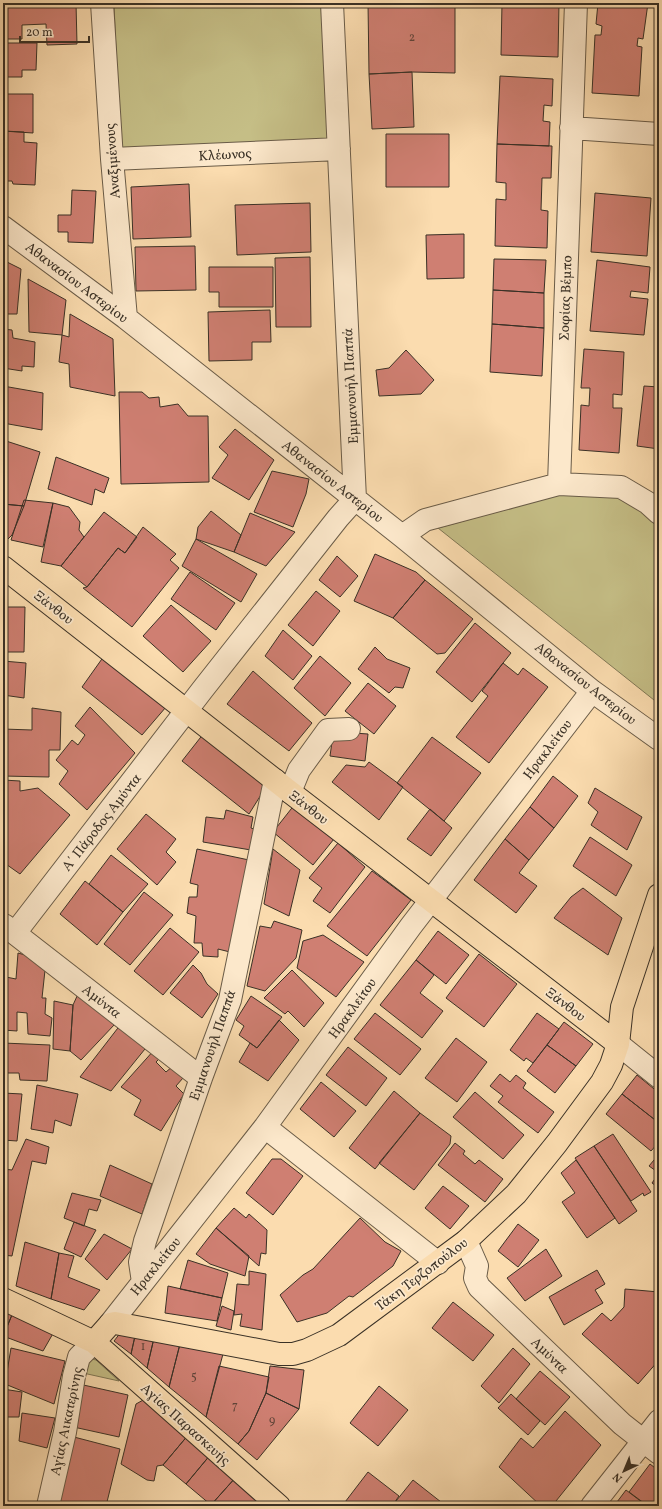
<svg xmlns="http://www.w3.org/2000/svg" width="662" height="1509" viewBox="0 0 662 1509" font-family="Vollkorn,serif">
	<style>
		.green { fill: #c5be86; stroke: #807856 }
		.building { fill: #cf7f72; stroke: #3a3126 }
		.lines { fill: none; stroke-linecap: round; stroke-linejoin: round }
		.minor-casing { stroke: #6a5c48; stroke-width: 24 }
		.major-casing { stroke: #3a3126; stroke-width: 24 }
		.minor { stroke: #fce8cb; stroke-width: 22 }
		.major { stroke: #fbdcaf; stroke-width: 22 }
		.labels { text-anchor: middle; stroke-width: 3.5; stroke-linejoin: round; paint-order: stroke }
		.number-label { font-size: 12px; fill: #5f4439 }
		.street-label { font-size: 14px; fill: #3a3126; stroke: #fce8cb }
	</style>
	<rect width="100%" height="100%" fill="#fbdcaf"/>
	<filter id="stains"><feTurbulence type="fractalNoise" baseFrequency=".005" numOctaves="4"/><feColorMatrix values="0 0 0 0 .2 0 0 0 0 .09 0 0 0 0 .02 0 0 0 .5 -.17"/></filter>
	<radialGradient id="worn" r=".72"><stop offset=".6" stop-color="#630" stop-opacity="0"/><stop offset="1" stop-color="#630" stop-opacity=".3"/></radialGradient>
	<path class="green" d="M114 3H323L328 141 120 148Z
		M558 495 621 497 659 516V704L438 528Z
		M92 1359 96 1360 119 1381 83 1373 86 1365Z"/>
	<path class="building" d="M3 3H76L77 44 47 45 46 24 22 25V39H3Z
		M368 3H455V73L412 72 369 74Z
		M502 3H559L558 57 501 55Z
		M598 3H648L643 39 638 38 637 46 642 47 639 96 592 93 595 35H601L602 26 596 24Z
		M3 43H37L36 70H22V77H3Z
		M412 72 414 127 372 129 369 74Z
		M500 76 553 79 552 106 544 105 543 121 550 122 549 146 497 144Z
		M3 94H33V133L3 131Z
		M3 131 24 132V142L37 143 35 185 13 184 12 181H7L3 178Z
		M386 134H449V187H386Z
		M497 144 552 146 551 178H542L541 210 548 211 547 248 495 246 496 199 506 200V183L496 182Z
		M189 184 191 237 133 239 131 187Z
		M72 190 96 191 93 243 68 242V232H58V215H71Z
		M595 193 651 198 647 256 591 252Z
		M310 203 311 252 237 255 235 205Z
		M464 234V278L427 279 426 235Z
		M195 246 196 290 136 291 135 247Z
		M310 257 311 327H276L275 258Z
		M494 259 546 260 544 293 493 290Z
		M3 260 21 269 17 314H3Z
		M597 260 650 267 648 293 631 291 630 297 648 299 644 335 590 331Z
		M209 267H273V307H219V292H209Z
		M28 279 66 300 62 335 29 332Z
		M493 290 544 293V328L492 324Z
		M270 310 271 342H252V360L209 361 208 312Z
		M70 314 113 339 115 396 70 387 69 364 59 362 62 335 69 337Z
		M492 324 544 328 542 376 490 372Z
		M3 329 12 330 13 338 35 342 34 367 22 366V371L3 368Z
		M584 349 624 352 622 395 613 394V408H622L619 453 579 450 581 405 589 406 590 388H581Z
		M406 350 434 380 421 394 379 396 376 370 389 368Z
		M3 386 43 393 42 430 3 423Z
		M644 386 659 387V449L637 446Z
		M119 392H142L149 398 159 397 160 407 178 404 188 416H208L209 482 121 484Z
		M235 429 274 460 249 500 212 478 228 455 219 447Z
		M3 440 40 452 24 506 3 504Z
		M56 457 109 478 104 493 95 489 92 505 48 489Z
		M272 471 309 479 306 494 293 527 254 512Z
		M24 500 53 503 43 547 11 540Z
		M53 503 69 507 80 522 79 530 84 537 61 566 41 562Z
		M3 504 24 506 12 535 8 539 3 535Z
		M211 511 241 535 234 552 196 539 198 527Z
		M104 512 137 537 125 553 118 548 87 587 61 566Z
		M250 513 295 532 266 566 234 552Z
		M143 527 176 554 170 560 179 568 132 627 83 588 87 587 118 548 125 553Z
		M196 539 257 574 241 602 182 566Z
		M375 554 416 572 425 580 393 618 354 601Z
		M337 556 358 576 340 597 319 580Z
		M190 572 235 603 216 630 171 599Z
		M425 580 473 619 445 653 437 654 393 618Z
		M316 591 340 611 313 646 288 625Z
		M171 605 211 641 183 672 143 636Z
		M3 607H25L24 652H3Z
		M475 623 511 653 472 702 436 672Z
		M283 630 312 656 293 680 265 656Z
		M375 647 387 659 410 668 403 688 395 687 389 693 358 669Z
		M104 656 166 707 142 735 82 687Z
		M320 656 351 683 325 716 294 688Z
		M3 661 26 663 24 698 3 695Z
		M503 663 518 675 523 668 548 687 489 763 456 737 488 696 482 691Z
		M253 671 312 723 289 751 227 704Z
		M368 683 396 706 374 734 345 711Z
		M90 707 135 753 87 810 59 784 68 771 56 760 72 740 78 745 85 735 75 726Z
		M32 708 61 712 60 750H49V777L3 776V729L32 730Z
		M204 733 269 782 249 814 182 761Z
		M354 733 368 734 365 761 330 756 333 735Z
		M432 737 481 773 444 821 397 783Z
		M369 762 403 787 379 820 332 782 346 765 365 767Z
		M553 776 578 796 554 828 530 807Z
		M3 780 20 781V791L38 788 70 815 20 874 3 862Z
		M595 788 642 817 627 850 591 825 598 812 588 803Z
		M295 804 334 839 313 865 273 832Z
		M530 807 554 828 529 860 505 839Z
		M430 809 452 828 431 856 407 839Z
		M226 810 253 817 251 828 257 830 251 850 203 842 206 817 224 819Z
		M146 814 176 839 166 852 176 862 157 885 117 849Z
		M590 837 632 865 616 896 573 866Z
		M505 839 529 860 519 873 537 886 516 913 474 880Z
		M338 843 365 867 330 913 313 901 322 888 309 878Z
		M197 849 249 860 230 952 218 949V957L203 956 202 943H194L196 916 187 913 189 897H197L198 885 190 883Z
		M273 849 300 870 289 916 264 904Z
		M111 855 148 884 123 912 89 884Z
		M372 871 411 900 367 956 327 926Z
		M85 881 123 912 97 945 60 914Z
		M583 888 622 918 608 955 554 918 571 897Z
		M144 892 173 915 130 965 104 944Z
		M274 921 302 930 296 958 265 991 247 986 260 926 271 928Z
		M170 928 199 952 163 995 134 971Z
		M438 931 469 955 446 984 416 960Z
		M323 935 364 962 336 997 297 968 303 941Z
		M18 953 46 961 42 998H46L45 1014 52 1018 50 1036 28 1034 27 1013 17 1012V1031L3 1030V986L5 987 6 977 16 979Z
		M479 954 517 984 484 1027 446 998Z
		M416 960 434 975 420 993 443 1011 422 1038 380 1005Z
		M193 965 201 973 207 984 218 994 202 1018 170 993Z
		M292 970 324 1003 304 1027 288 1011 285 1014 264 998Z
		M78 994 115 1024 81 1060 70 1051 73 1005Z
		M251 996 282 1017 257 1048 239 1035 244 1026 236 1020Z
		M54 1001 73 1005 70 1051 53 1049Z
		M375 1013 421 1049 400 1075 354 1039Z
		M537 1013 559 1029 533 1063 526 1058 524 1061 510 1050Z
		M279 1020 299 1040 268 1081 239 1062 250 1043 257 1048Z
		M564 1022 593 1044 576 1066 547 1045Z
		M121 1024 149 1044 111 1091 80 1077Z
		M456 1038 487 1062 457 1102 425 1078Z
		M3 1043 50 1045 47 1081 20 1080 19 1073H3Z
		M547 1045 576 1066 555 1093 527 1071Z
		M348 1047 387 1078 366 1106 326 1075Z
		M155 1049 161 1057 156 1062 166 1072 173 1066 183 1078 176 1086 184 1094 161 1131 134 1115 141 1100 121 1087Z
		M500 1074 510 1082 516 1075 526 1083 523 1088 554 1112 538 1133 498 1102 503 1096 490 1086Z
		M637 1075 659 1093V1123L622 1094Z
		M321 1082 356 1111 334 1137 300 1109Z
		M37 1085 78 1094 71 1126 55 1120 53 1133 31 1129Z
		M394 1091 420 1113 375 1169 349 1148Z
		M475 1092 524 1135 503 1159 453 1117Z
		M3 1093 22 1094 17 1141 3 1140Z
		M622 1094 659 1123V1142L651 1151 606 1114Z
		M420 1113 451 1136 450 1144 414 1190 379 1163Z
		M613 1134 651 1192 644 1196 643 1193 631 1201 594 1146Z
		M26 1139 49 1147 46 1164 32 1161 12 1256 3 1255V1169L12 1170Z
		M455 1143 465 1151 463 1154 475 1164 479 1160 503 1179 485 1202 438 1165Z
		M594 1146 637 1211 619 1224 575 1158Z
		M659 1154V1173L649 1166Z
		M272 1159H281L303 1176 273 1215 246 1193Z
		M576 1160 615 1218 587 1238 562 1202 575 1193 561 1173Z
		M110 1165 152 1184 142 1214 100 1196Z
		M659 1173V1188L652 1183Z
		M443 1186 469 1206 450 1229 425 1208Z
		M72 1193 101 1200 97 1211 89 1209 84 1226 64 1218Z
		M234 1208 246 1218 249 1214 267 1230 266 1254 261 1253 259 1266 216 1228Z
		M360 1218 385 1242 401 1251 393 1266 353 1297 349 1296 327 1313 297 1322 280 1295 303 1275 313 1269Z
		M74 1222 96 1230 81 1257 64 1249Z
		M518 1224 539 1240 518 1267 498 1251Z
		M216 1228 249 1256 245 1276 210 1264 196 1254Z
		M104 1234 132 1249 107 1280 85 1259Z
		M25 1242 59 1253 51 1299 16 1286Z
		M546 1249 562 1276 525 1301 507 1278Z
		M59 1253 74 1256 68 1277 100 1290 84 1310 51 1299Z
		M188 1260 228 1273 222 1298 180 1289Z
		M597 1270 605 1284 595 1290 603 1303 564 1325 549 1297Z
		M249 1271 266 1274 262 1330 240 1326 242 1314 234 1315 237 1284 249 1285Z
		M168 1286 222 1298 217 1321 165 1313Z
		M625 1289 659 1292V1360L638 1384 582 1334 602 1313 611 1321 624 1307Z
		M453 1302 494 1335 473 1361 432 1328Z
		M3 1305 14 1310 3 1337Z
		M222 1306 234 1311 231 1330 216 1326Z
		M14 1310 55 1330 43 1351 3 1336Z
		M121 1332 135 1336 131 1354 114 1341Z
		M135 1336 154 1338 147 1368 131 1354Z
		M154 1338 180 1344 169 1387 147 1368Z
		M180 1344 223 1354 206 1417 169 1387Z
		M11 1348 65 1361 54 1404 5 1384Z
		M513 1348 530 1364 499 1403 481 1386Z
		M219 1366 269 1377 266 1393 249 1431 238 1444 206 1417Z
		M270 1366 304 1370 299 1409 266 1393Z
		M540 1371 570 1397 545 1425 516 1399Z
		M79 1384 128 1395 119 1437 69 1426Z
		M379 1386 408 1410 378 1446 350 1423Z
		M3 1389 22 1392 19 1417H5L3 1473Z
		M266 1393 299 1409 257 1460 238 1444 249 1431Z
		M511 1394 540 1421 528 1435 498 1408Z
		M145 1399 189 1434 163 1465 157 1466 154 1481 147 1480 121 1464 136 1404Z
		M565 1411 601 1445 552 1506H541L499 1467 521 1438 533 1448Z
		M22 1413 55 1418 47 1448 19 1441Z
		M189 1434 211 1454 186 1484 163 1465Z
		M74 1437 120 1449 106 1506 58 1505Z
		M211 1454 236 1477 211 1505 186 1484Z
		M650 1464 659 1471V1506H648L629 1492Z
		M368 1472 399 1496 392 1506H342Z
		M236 1477 264 1502 261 1506H210Z
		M413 1480 441 1502 437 1506H392Z
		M626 1490 647 1506H614Z"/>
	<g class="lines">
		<g class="minor-casing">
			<path id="minor" d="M102 3 112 159 126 318
				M576 3 559 484 621 487 648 503 659 513
				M571 128 659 134
				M112 159 339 149
				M3 227 126 318 402 536 592 691 659 739
				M402 536 425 520 559 484
				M290 792 299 770 328 730 349 729
				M4 925 201 1078
				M15 933 203 689 338 518 355 499 332 3
				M618 1044 659 1077
				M265 1127 438 1263
				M466 1241 477 1266 475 1278 479 1287 622 1424 659 1453
				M143 1282 140 1262 145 1241 201 1078 230 1000 275 780
				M110 1324 265 1127 411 926 592 691
				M48 1506 65 1432 74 1376 79 1357 94 1342
				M592 1506 659 1421"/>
		</g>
		<g class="major-casing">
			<path id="major" d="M3 567 290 792 618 1044
				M3 1299 94 1342 279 1506
				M94 1342 110 1324 115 1323 279 1354H293L307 1350 339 1335 466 1241 516 1194 557 1143 602 1082 611 1065 618 1044 622 1007 659 895"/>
		</g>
		<use href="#minor" class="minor"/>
		<use href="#major" class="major"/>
	</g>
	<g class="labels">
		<g class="number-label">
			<text x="412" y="41">2</text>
			<text x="143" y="1350">1</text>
			<text x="194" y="1380">5</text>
			<text x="235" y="1409">7</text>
			<text x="272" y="1424">9</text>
		</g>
		<g class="street-label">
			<text transform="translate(225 154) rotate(-3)" y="5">Κλέωνος</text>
			<text transform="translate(112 161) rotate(-94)" y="5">Αναξιμένους</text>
			<text transform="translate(77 282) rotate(37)" y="5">Αθανασίου Αστερίου</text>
			<text transform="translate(565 298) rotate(-88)" y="5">Σοφίας Βέμπο</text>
			<text transform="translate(350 386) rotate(-93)" y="5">Εμμανουήλ Παππά</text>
			<text transform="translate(333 481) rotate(38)" y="5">Αθανασίου Αστερίου</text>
			<text transform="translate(54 607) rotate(38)" y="5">Ξάνθου</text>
			<text transform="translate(586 683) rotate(38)" y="5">Αθανασίου Αστερίου</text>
			<text transform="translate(547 749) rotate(-53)" y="5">Ηρακλείτου</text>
			<text transform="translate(309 807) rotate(38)" y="5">Ξάνθου</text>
			<text transform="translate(101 822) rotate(-52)" y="5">Α΄ Πάροδος Αμύντα</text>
			<text transform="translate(102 1001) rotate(38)" y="5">Αμύντα</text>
			<text transform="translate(566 1004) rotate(37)" y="5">Ξάνθου</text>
			<text transform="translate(352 1008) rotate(-54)" y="5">Ηρακλείτου</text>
			<text transform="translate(212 1045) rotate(-71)" y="5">Εμμανουήλ Παππά</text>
			<text transform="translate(155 1266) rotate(-51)" y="5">Ηρακλείτου</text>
			<text transform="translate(421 1274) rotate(-37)" y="5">Τάκη Τερζοπούλου</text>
			<text transform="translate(550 1355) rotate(44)" y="5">Αμύντα</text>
			<text transform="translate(66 1421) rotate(-78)" y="5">Αγίας Αικατερίνης</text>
			<text transform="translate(186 1424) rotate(42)" y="5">Αγίας Παρασκευής</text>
		</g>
	</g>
	<rect width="662" height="1509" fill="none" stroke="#fbdcaf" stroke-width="16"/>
	<rect x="4" y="4" width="654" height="1501" fill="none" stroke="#3a3126" stroke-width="2"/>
	<rect x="8" y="8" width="646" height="1493" fill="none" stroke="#3a3126"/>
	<g transform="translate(624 1471) rotate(224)" stroke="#fce8cb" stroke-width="3" paint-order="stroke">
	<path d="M0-3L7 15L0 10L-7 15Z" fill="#3a3126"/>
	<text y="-6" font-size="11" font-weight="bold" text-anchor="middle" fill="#3a3126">N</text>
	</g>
	<path d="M20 36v6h69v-6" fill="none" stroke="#3a3126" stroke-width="2"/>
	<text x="26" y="36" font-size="12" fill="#3a3126" stroke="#fce8cb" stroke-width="3" paint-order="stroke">20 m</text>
	<rect width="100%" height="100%" filter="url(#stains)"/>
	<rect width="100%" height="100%" fill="url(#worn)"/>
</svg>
